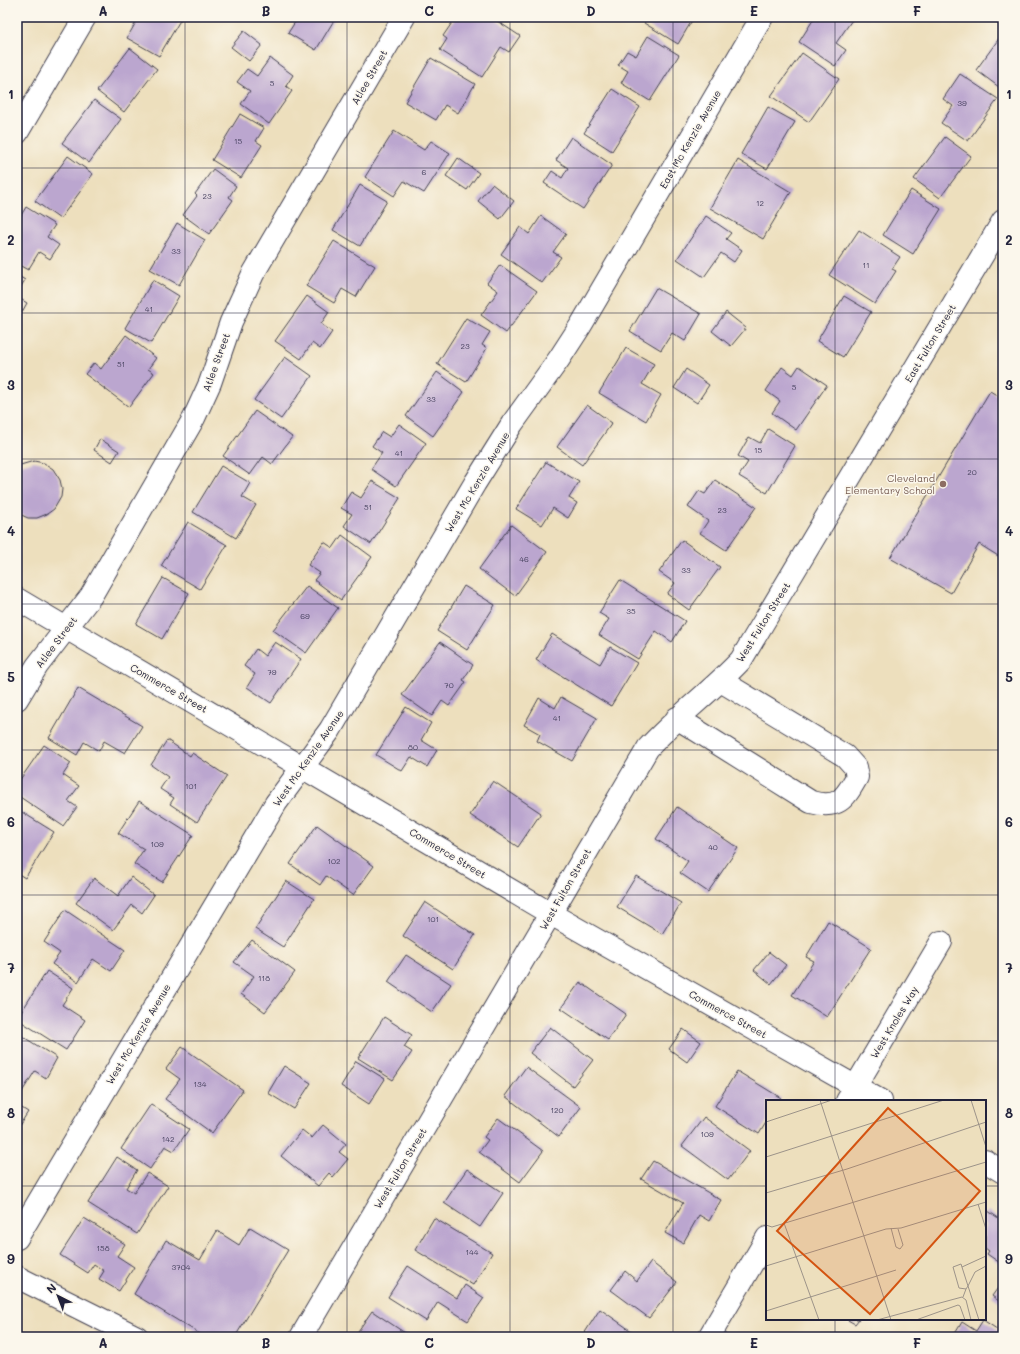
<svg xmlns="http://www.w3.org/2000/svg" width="1020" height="1354" viewBox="0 0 1020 1354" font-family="Mali,sans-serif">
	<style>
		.building { fill: #bba6cf }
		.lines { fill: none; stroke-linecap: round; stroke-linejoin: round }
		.minor-casing { stroke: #403e4e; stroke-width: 24 }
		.minor { stroke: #fff; stroke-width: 22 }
		.grid { fill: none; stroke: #22223b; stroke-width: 1; stroke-opacity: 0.55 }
		.education-dot { fill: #8d6e63; stroke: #fbf7ec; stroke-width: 1.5 }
		.labels { text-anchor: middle; stroke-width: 3; stroke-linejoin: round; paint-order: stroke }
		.number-label { font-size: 8px; fill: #484360 }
		.street-label { font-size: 10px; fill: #22223b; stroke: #fbf7ec }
		.education-label { font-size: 10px; fill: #785e54; stroke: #fbf7ec; text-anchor: end }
		.inset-road { fill: none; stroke: #9c9389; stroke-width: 1 }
		.view { fill: #d45411; fill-opacity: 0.15; stroke: #d45411; stroke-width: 2 }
		.inset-edge { fill: none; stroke: #22223b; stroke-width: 2 }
		.neatline { fill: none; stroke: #22223b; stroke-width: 1.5 }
		.grid-label { font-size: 13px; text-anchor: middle; font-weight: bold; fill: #22223b }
	</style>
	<rect width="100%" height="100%" fill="#fbf7ec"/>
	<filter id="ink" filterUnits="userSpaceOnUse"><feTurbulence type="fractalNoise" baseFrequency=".025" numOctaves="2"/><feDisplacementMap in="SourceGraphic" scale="8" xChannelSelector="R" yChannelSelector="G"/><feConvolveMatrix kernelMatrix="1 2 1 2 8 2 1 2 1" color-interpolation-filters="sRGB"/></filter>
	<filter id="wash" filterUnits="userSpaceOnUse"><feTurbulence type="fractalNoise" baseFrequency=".012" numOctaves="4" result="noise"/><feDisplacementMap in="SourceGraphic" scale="16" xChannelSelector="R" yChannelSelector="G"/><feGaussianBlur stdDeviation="0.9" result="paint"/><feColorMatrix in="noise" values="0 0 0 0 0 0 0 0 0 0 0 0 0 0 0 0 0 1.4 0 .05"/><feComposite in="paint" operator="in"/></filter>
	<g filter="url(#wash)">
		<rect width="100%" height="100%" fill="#eddfbd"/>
		<g id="blocks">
			<path class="building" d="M139 17H182L159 56 127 38Z
				M294 17H336L316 50 288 33 297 19Z
				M456 17H491L520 36 509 52 501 47 482 77 440 50 447 39 443 36Z
				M647 17H694L678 44 644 23Z
				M815 17H854L836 43 846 50 835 66 799 42Z
				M244 31 262 45 249 61 231 47Z
				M1003 33V90L976 70Z
				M648 36 679 55 650 101 621 83 628 71 618 65 627 51 636 56Z
				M130 48 157 69 124 112 97 91Z
				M802 53 839 79 809 122 771 96Z
				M270 58 293 75 286 86 292 91 269 124 241 104 250 91 237 82 247 69 257 76Z
				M431 58 475 84 458 113 445 105 436 120 405 102Z
				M960 74 998 99 968 141 941 123 953 106 943 99Z
				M612 89 640 107 612 151 584 133Z
				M94 100 121 119 89 163 62 143Z
				M768 107 795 122 767 169 741 154Z
				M240 114 264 128 256 141 262 145 241 178 212 160Z
				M394 131 424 150 431 141 450 153 424 193 404 181 394 196 365 177Z
				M571 137 612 165 583 209 544 183 552 171 562 178 568 168 556 160Z
				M945 137 971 156 940 198 914 179Z
				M68 156 93 174 60 219 35 201Z
				M458 158 479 173 467 190 446 176Z
				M738 160 791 192 763 239 710 208Z
				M213 169 236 186 229 197 233 200 209 234 183 215 197 196 195 194Z
				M492 184 514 201 500 219 478 201Z
				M360 185 387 201 360 246 333 230Z
				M911 190 941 209 913 254 883 235Z
				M26 207 55 225 47 237 59 245 50 259 39 252 28 270 17 264V222Z
				M541 216 566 234 553 252 561 257 542 283 501 254 520 227 529 234Z
				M706 216 731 233 726 239 742 250 734 262 721 253 704 277 677 259Z
				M177 223 205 240 179 285 150 269Z
				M859 230 900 257 892 269 896 271 875 304 829 275Z
				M334 241 375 266 356 297 342 289 334 303 306 286Z
				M500 265 537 291 506 333 481 315 498 291 487 283Z
				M17 275 25 280 17 293Z
				M153 280 179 296 151 343 125 328Z
				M656 288 701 314 685 341 672 333 661 350 630 331Z
				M307 296 329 312 321 324 332 332 320 349 312 343 301 359 275 341Z
				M844 296 871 312 843 357 817 341Z
				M17 297 27 303 18 319 17 318Z
				M726 312 746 328 731 346 712 331Z
				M466 318 490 332 482 345 487 348 466 382 437 364Z
				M126 335 156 358 148 369 154 373 129 407 85 374 94 363 101 369Z
				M626 348 654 364 642 384 661 395 646 421 599 393Z
				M285 357 312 376 281 419 254 400Z
				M799 366 827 385 796 430 772 413 780 401 766 391 782 367 793 375Z
				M686 369 709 385 697 403 674 388Z
				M437 372 464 392 433 436 406 416Z
				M990 391 1003 399V559L979 544 951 593 890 558Z
				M587 405 612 423 582 465 557 447Z
				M255 411 292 437 272 464 263 457 250 475 223 456Z
				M399 424 426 443 396 486 371 469 382 453 372 446 382 432 390 437Z
				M768 429 795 446 767 493 739 476 748 462 738 456 749 437 760 443Z
				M100 439 119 451 112 462 94 450Z
				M34 461 44 463 53 469 60 480 62 489 61 497 54 509 47 514 37 518H28L17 513V466Z
				M546 462 579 482 569 498 577 503 568 518 553 508 542 525 516 509Z
				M221 466 250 483 242 497 256 505 236 538 193 512Z
				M715 480 756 507 726 550 700 533 708 521 688 507 699 491 705 494Z
				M372 481 400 498 371 544 344 526 352 514 341 508 351 492 361 498Z
				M188 522 227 545 200 589 161 566Z
				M511 525 547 552 515 596 479 569Z
				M342 535 372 557 341 600 314 580 320 573 308 565 324 542 333 548Z
				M682 540 720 567 689 610 667 594 675 583 659 572Z
				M163 578 189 593 162 639 136 624Z
				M620 580 685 621 672 642 656 631 638 659 599 635 609 619 599 613Z
				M307 586 338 608 306 653 273 630Z
				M464 586 495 605 467 650 437 631Z
				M552 634 600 664 610 647 637 663 611 706 536 660Z
				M275 642 301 659 271 703 247 687 255 674 244 666 256 649 265 656Z
				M440 642 473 665 463 680 466 682 449 706 442 701 432 716 402 695Z
				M78 688 142 726 125 753 104 741 99 751 84 742 77 755 49 738Z
				M561 697 597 718 572 761 537 741 540 734 524 725 539 698 555 708Z
				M406 707 431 723 421 740 437 750 427 767 411 757 402 771 376 755Z
				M167 740 190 756 192 753 227 776 197 822 170 804 174 798 160 789 168 777 151 765Z
				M44 745 71 763 63 775 79 786 68 801 77 807 63 826 17 795V784Z
				M493 781 541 813 518 847 470 815Z
				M139 801 193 835 162 882 134 864 144 849 118 833Z
				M677 807 738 848 708 892 680 873 688 861 656 839Z
				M17 809 54 832 25 878 17 873Z
				M317 825 374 866 353 895 326 876 320 885 290 864Z
				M636 876 681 903 662 934 617 907Z
				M131 877 154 895 142 913 132 905 113 930 76 903 94 878 118 896Z
				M286 881 314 899 283 947 255 929Z
				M425 902 475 935 453 969 403 936Z
				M65 910 125 950 111 971 93 959 78 982 52 964 60 953 44 942Z
				M828 921 871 948 827 1017 792 995 814 961 806 957Z
				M252 940 295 972 265 1012 241 994 254 976 234 962Z
				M769 952 786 965 771 984 754 970Z
				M406 955 451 984 432 1012 388 982Z
				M47 971 73 988 62 1005 85 1020 66 1050 17 1019Z
				M580 982 626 1014 608 1040 561 1008Z
				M384 1017 412 1035 404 1047 412 1052 393 1080 358 1058Z
				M550 1027 593 1060 573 1086 530 1053Z
				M683 1029 701 1042 687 1062 669 1049Z
				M17 1033 57 1058 46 1078 35 1071 20 1095 17 1093Z
				M182 1047 243 1090 212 1133 165 1099 180 1079 166 1069Z
				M356 1061 385 1079 369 1104 341 1086Z
				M284 1066 311 1083 294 1109 268 1093Z
				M526 1067 581 1107 559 1137 505 1096Z
				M737 1071 781 1098 779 1101H767V1121L759 1134 715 1106Z
				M151 1104 189 1129 174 1151 165 1146 150 1169 121 1149Z
				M17 1105 28 1112 17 1129Z
				M704 1117 750 1151 728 1180 682 1146Z
				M498 1118 543 1151 520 1182 479 1152 488 1140 484 1137Z
				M323 1125 346 1144 339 1152 348 1159 333 1177 329 1173 318 1186 281 1156 302 1130 312 1138Z
				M117 1157 137 1170 126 1188 134 1193 147 1173 168 1186 137 1234 88 1203Z
				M653 1161 721 1200 709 1221 699 1215 683 1243 665 1233 683 1203 641 1179Z
				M467 1169 503 1193 480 1227 444 1203Z
				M988 1211 1003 1221V1265L987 1254 989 1251 985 1248V1215Z
				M84 1218 125 1244 117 1256 134 1267 119 1291 99 1279 104 1271 94 1264 88 1273 60 1255Z
				M434 1218 492 1253 473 1285 415 1250Z
				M250 1227 288 1250 235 1337H205L134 1294 166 1240 200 1260 217 1231 239 1245Z
				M651 1262 677 1282 649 1318 611 1290 625 1271 637 1281Z
				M408 1266 457 1298 465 1285 484 1298 468 1321 438 1302 426 1321 388 1297Z
				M1003 1281V1304L992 1296Z
				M600 1309 640 1337H582Z
				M372 1311 411 1337H354Z
				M846 1319H859L855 1324Z
				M983 1320 1003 1333V1337H953L962 1322 976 1331Z"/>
		</g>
	</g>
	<g filter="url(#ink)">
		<use href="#blocks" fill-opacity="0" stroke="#403e4e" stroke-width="1"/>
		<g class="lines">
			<g class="minor-casing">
				<path id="minor" d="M17 133 85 17
					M17 599 551 914 881 1101
					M17 699 37 666 91 596 194 418 210 383 231 322 253 274 404 17
					M677 718 811 802C838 809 844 800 857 777L855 767 845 756 721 681
					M847 1101 941 942
					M985 1161 1003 1172
					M17 1238 276 803 330 730 475 483 512 424 559 359 581 325 762 17
					M17 1277 137 1337
					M301 1337 648 748C677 716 711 692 741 660L1003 221
					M709 1337 767 1238"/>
			</g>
			<use href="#minor" class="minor"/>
		</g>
	</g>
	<path class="grid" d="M185 17V1337M347 17V1337M510 17V1337M673 17V1337M835 17V1101M17 168H1003M17 313H1003M17 459H1003M17 604H1003M17 750H1003M17 895H1003M17 1041H1003M17 1186H767M985 1186H1003M835 1319V1337"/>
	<circle class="education-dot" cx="943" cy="484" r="4"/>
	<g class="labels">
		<g class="number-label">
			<text x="272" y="86">5</text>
			<text x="962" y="106">39</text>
			<text x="238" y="144">15</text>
			<text x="424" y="175">6</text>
			<text x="207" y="199">23</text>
			<text x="760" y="206">12</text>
			<text x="176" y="254">33</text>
			<text x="866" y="268">11</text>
			<text x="149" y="312">41</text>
			<text x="465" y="349">23</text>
			<text x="121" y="367">51</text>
			<text x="794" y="390">5</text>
			<text x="431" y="402">33</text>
			<text x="758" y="453">15</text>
			<text x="399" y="456">41</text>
			<text x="972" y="475">20</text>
			<text x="368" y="510">51</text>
			<text x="722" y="513">23</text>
			<text x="524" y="562">46</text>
			<text x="686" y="573">33</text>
			<text x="631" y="614">35</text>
			<text x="305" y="619">69</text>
			<text x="272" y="675">79</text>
			<text x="449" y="688">70</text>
			<text x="557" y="721">41</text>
			<text x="413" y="750">80</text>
			<text x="191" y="789">101</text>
			<text x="157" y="847">109</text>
			<text x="713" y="850">40</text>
			<text x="334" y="864">102</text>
			<text x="433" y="922">101</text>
			<text x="264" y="981">118</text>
			<text x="200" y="1087">134</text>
			<text x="557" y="1113">120</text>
			<text x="707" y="1137">109</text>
			<text x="168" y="1142">142</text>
			<text x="103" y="1251">158</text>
			<text x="472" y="1255">144</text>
			<text x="181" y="1270">3704</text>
		</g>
		<g class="street-label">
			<text transform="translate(369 77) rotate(-60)" y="4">Atlee Street</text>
			<text transform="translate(690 139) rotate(-60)" y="4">East Mc Kenzie Avenue</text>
			<text transform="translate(930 343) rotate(-59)" y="4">East Fulton Street</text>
			<text transform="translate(216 362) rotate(-70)" y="4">Atlee Street</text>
			<text transform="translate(477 482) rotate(-59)" y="4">West Mc Kenzie Avenue</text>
			<text transform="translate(763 622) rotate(-58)" y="4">West Fulton Street</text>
			<text transform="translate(56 642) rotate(-53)" y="4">Atlee Street</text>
			<text transform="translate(169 688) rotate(30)" y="4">Commerce Street</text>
			<text transform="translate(308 758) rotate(-55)" y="4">West Mc Kenzie Avenue</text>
			<text transform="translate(448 853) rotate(31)" y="4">Commerce Street</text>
			<text transform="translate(565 889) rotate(-60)" y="4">West Fulton Street</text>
			<text transform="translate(728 1014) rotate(29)" y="4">Commerce Street</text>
			<text transform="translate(894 1022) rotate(-59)" y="4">West Knoles Way</text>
			<text transform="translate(138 1034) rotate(-59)" y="4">West Mc Kenzie Avenue</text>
			<text transform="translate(400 1168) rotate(-59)" y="4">West Fulton Street</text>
		</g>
		<g class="education-label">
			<text x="935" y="482">Cleveland<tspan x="935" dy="12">Elementary School</tspan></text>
		</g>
	</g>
	<g transform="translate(766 1100)">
		<rect width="220" height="220" fill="#eddfbd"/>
		<path class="inset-road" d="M54 0 125 220M205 0 220 47M0 22 66 0M0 57 178 0M0 93 81 69 220 22M212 104 220 129M18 123 53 220M0 125 6 127 220 62M125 128 130 147 134 149 137 145 132 129M0 166 120 129 135 128 220 102M196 167 220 156M197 197 200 189 193 188 187 167 195 164 202 186 200 189M0 211 130 170M111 220 196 197 200 200 205 220M150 220 192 205 194 206 199 220M213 220 202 186 209 172 220 166"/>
		<path class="view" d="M122 8 214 91 104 214 11 131Z"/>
		<rect width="220" height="220" class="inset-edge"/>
	</g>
	<rect width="1020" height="1354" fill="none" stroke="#fbf7ec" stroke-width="44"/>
	<g transform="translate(58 1296) rotate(318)" stroke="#fbf7ec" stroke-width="3" paint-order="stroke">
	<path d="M0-3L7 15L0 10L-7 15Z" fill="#22223b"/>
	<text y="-6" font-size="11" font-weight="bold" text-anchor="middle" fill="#22223b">N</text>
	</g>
	<rect x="22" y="22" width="976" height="1310" class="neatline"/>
	<g class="grid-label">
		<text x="103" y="16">A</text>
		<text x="266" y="16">B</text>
		<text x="429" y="16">C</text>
		<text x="591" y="16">D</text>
		<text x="754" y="16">E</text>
		<text x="917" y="16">F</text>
		<text x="11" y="99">1</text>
		<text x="1009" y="99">1</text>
		<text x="11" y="245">2</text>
		<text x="1009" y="245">2</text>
		<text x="11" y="390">3</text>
		<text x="1009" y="390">3</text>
		<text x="11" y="536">4</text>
		<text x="1009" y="536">4</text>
		<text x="11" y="682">5</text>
		<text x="1009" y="682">5</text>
		<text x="11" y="827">6</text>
		<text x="1009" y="827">6</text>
		<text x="11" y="973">7</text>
		<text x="1009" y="973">7</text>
		<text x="11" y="1118">8</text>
		<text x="1009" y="1118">8</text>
		<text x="11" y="1264">9</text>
		<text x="1009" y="1264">9</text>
		<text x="103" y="1348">A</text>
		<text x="266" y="1348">B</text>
		<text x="429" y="1348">C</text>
		<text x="591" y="1348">D</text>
		<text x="754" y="1348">E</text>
		<text x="917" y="1348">F</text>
	</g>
</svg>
